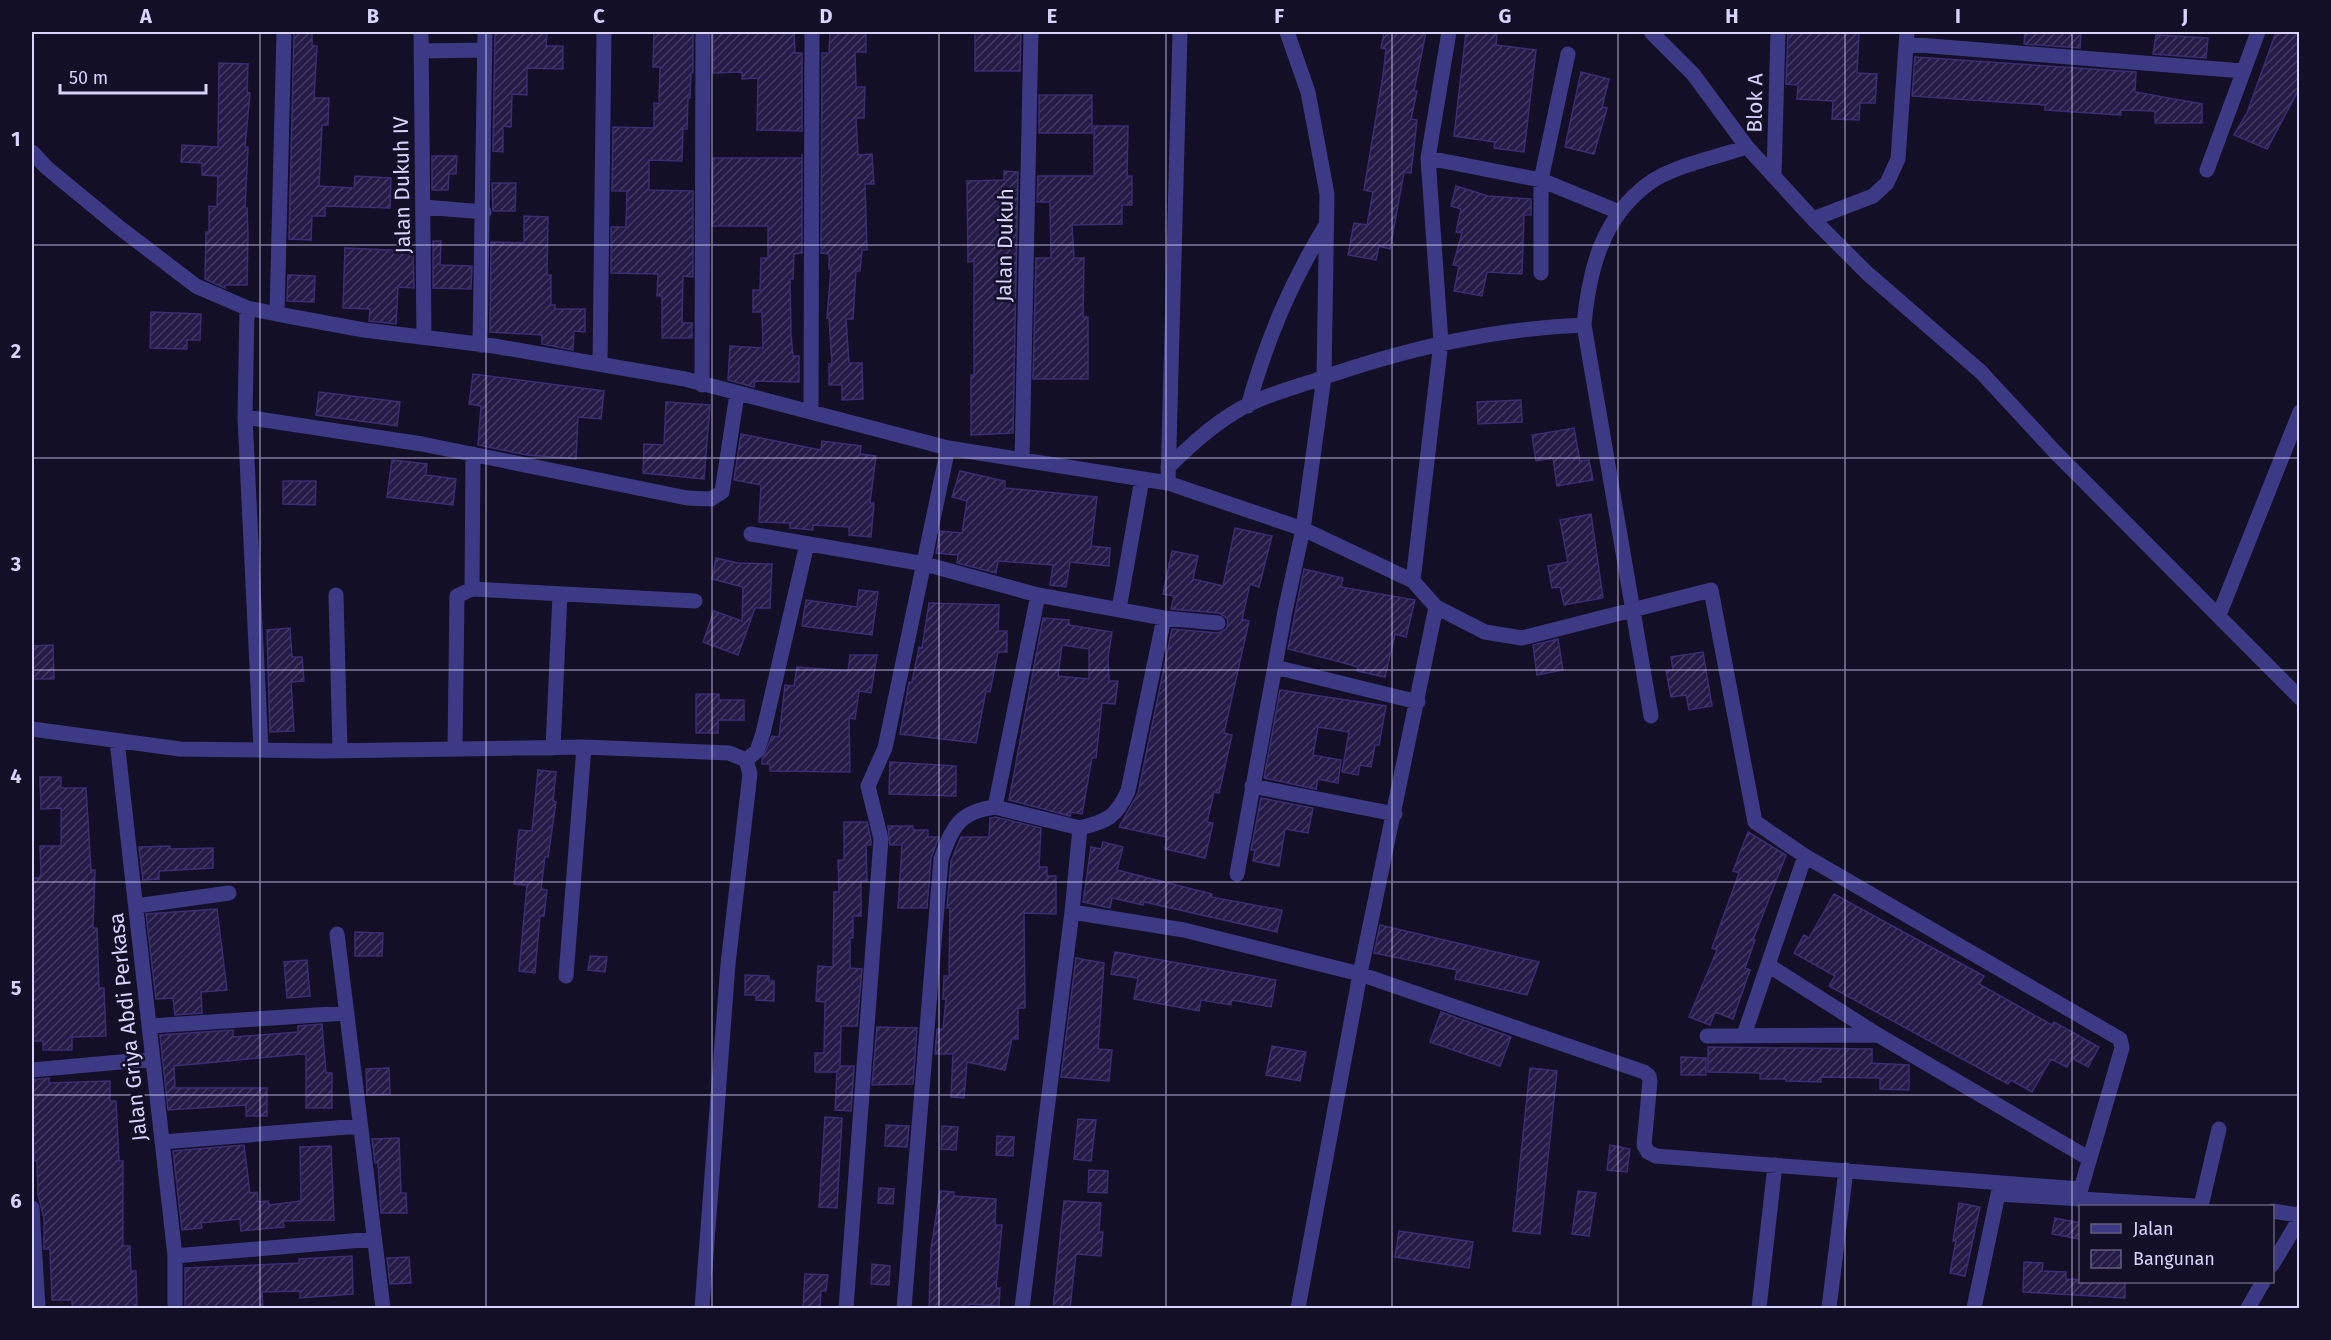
<svg xmlns="http://www.w3.org/2000/svg" width="2331" height="1340" viewBox="0 0 2331 1340" font-family="'Fira Sans',sans-serif">
	<style>
		.building { fill: url(#building-hatch); stroke: #3b2d73; stroke-width: 1.5; fill-rule: evenodd }
		.lines { fill: none; stroke-linecap: round; stroke-linejoin: round }
		.minor { stroke: #3d3a85; stroke-width: 15 }
		.grid { fill: none; stroke: #d9d4ff; stroke-width: 1.5; stroke-opacity: 0.55 }
		.labels { text-anchor: middle; stroke-width: 5; stroke-linejoin: round; paint-order: stroke }
		.street-label { font-size: 21px; fill: #d9d4ff; stroke: #130f26 }
		.neatline { fill: none; stroke: #d9d4ff; stroke-width: 2 }
		.grid-label { font-size: 20px; text-anchor: middle; font-weight: bold; fill: #d9d4ff }
	</style>
	<defs>
		<pattern id="building-hatch" width="6" height="6" patternUnits="userSpaceOnUse" patternTransform="scale(1.5)"><rect width="6" height="6" fill="#241b47"/><path d="M-1 1l2-2M0 6l6-6M5 7l2-2" fill="none" stroke="#433b63"/></pattern>
	</defs>
	<rect width="100%" height="100%" fill="#130f26"/>
	<path class="building" d="M294 32H312V45L317 46 314 98H329L328 125H322L319 186 354 188 355 176 391 178 390 208 325 206V216H312L311 240 289 239Z
		M495 32H547L546 46H563V69L527 68V95L512 94 511 127 503 126V152L493 151Z
		M654 32H693V73H691L690 98H688L687 129H683L682 161 649 160V190L693 191V277L683 276 682 323H692V338H662V296H657L658 274 611 273V227H626L627 191H612L613 127 654 128V103L659 104 660 67H653Z
		M713 32H794L795 53H802V131L757 130 758 78 742 79V72L713 73Z
		M830 32H866V52H855L856 87H865L864 118H856L858 155 872 154 874 184H865L867 250H862L860 271H856L853 319H846L849 363H862L863 399 842 400V385H829V364H832L829 318H827L831 269H829V254L821 253 822 53H829Z
		M975 32H1021L1020 71H975Z
		M1384 32H1426L1414 91H1417L1411 119 1417 120 1411 173 1404 172 1390 249 1379 246 1376 260 1348 255 1354 223 1367 225 1373 192 1364 190 1383 75 1386 49 1381 48Z
		M1466 32H1492L1497 34 1496 45 1536 50 1524 152 1494 148 1495 142 1454 136Z
		M1788 32H1859L1857 73 1877 74 1875 103H1860L1859 120 1832 119 1833 101 1797 99 1798 85 1786 84Z
		M2025 32H2081L2080 48 2024 44Z
		M2276 32H2300V87L2267 149 2234 135 2247 113Z
		M2156 35 2208 38 2206 58 2153 54Z
		M1915 57 2136 72 2135 92 2202 104V123H2155V111L2121 110V115L2105 114 2045 110V105L1912 96Z
		M219 63 248 64 247 92 250 93 245 147H248L245 208H247L248 234 247 285H225V288L205 279 206 232H209V206L217 207 218 176 202 175V163L181 162 182 145 218 147Z
		M1581 72 1609 79 1602 107 1607 108 1594 154 1565 147Z
		M1039 95H1092V133H1039Z
		M1094 126H1128L1127 176H1132V205H1122V224L1072 225 1074 258H1084L1083 317H1088V379H1033L1036 258H1051L1050 202H1037L1038 176H1094Z
		M802 154V253L794 254 793 279H790L791 335 793 356H799V382L755 381 754 387 728 380 730 346 763 348 762 312H753V290H760L761 258H768V226H712L713 158H802Z
		M432 156H457L456 174H449L448 190H432Z
		M1004 171 1018 172 1013 433 971 435V375H974V261L968 262 967 181 1004 180Z
		M492 183H516L515 211H493Z
		M1456 186 1488 196 1531 199V215H1524L1522 274 1487 272 1482 296 1454 291 1459 266 1453 265 1462 233 1456 232 1461 209 1451 206Z
		M524 216 548 217 547 275H551V305H555V309H585V332L574 331 573 350 542 344V335L490 332 491 242 524 243Z
		M433 241H441L440 265 472 266 471 289 433 288Z
		M345 248 413 251 414 288 398 287 396 324 369 321 370 309 343 308Z
		M288 275 315 276 314 302 287 301Z
		M151 312 201 314 200 340H187V349L150 348Z
		M473 374 604 391 601 419 578 417 576 459 527 455 478 445 481 406 469 404Z
		M319 392 400 402 397 426 316 415Z
		M1521 400 1522 422 1478 424 1477 402Z
		M666 402 710 405 704 479 643 473 644 444 664 445Z
		M1574 428 1580 461 1589 460 1593 480 1557 486 1553 458 1536 461 1532 435Z
		M741 434 821 450 822 441 861 446 860 454 876 456 870 503H874L871 537 849 535V527L813 525V530L790 528V523L759 522 761 485 734 480Z
		M392 460 427 464 426 475 456 479 453 505 387 497Z
		M960 471 1005 481V488L1097 497 1091 546 1110 548 1109 566 1070 562 1066 587 1050 585 1053 565 998 561 996 573 957 563 958 555 936 553 940 531 962 533 967 501 952 497Z
		M283 481H316L315 505 283 504Z
		M1591 514 1603 598 1564 605 1560 587 1552 588 1548 566 1568 562 1560 520Z
		M1235 528 1272 536 1259 587 1250 584 1242 619 1249 621 1224 733 1232 735 1219 793 1214 792 1207 822 1213 823 1205 858 1165 849 1167 837 1119 827 1138 793 1172 629 1218 633 1226 629 1228 624 1227 618 1219 613 1171 609 1174 596 1163 594 1172 551 1198 556 1193 579 1223 586Z
		M716 558 738 563 772 564 770 608H755L738 655 703 642 714 611 742 621 743 587 712 579Z
		M1304 569 1343 578 1341 587 1415 600 1406 637 1395 634 1385 677 1357 671 1358 667 1333 660 1288 649Z
		M859 590 878 592 872 635 802 626 806 600 857 607Z
		M929 603 999 605 998 631H1007V652H998L990 692 986 691 976 743 900 734 909 682H912L919 647 922 648Z
		M1043 618 1069 620V625L1112 632 1108 657 1109 681H1118L1115 704 1102 703 1096 758H1092L1082 814 1071 812 1070 816 1009 800ZM1062 645 1089 649V679L1058 676Z
		M290 628 292 657H302L304 681 291 682 294 731 270 732 267 630Z
		M1558 639 1563 670 1537 675 1533 645Z
		M53 645 54 679H32V646Z
		M1703 652 1712 706 1689 710 1686 695 1671 697 1666 671 1673 670 1671 657Z
		M850 655H877L871 693 859 691 855 719 849 718 850 772 770 771V764H762V760L772 736 779 737 785 685 794 686 797 667 848 671Z
		M1280 690 1386 706 1379 745H1375L1371 767 1360 765 1358 775 1342 772 1349 732 1318 727 1313 755 1341 760 1338 783 1318 779 1316 789 1264 778Z
		M696 694H719V700H744V720H718V733H696Z
		M890 762 956 766V796L889 794Z
		M538 770 556 772 553 801 556 802 548 857H545L541 889 547 890 544 916H540L535 973 519 971 527 885 514 884 519 830 532 831Z
		M40 777H61V788H86L91 870H95L93 928H97L99 988H104L106 1036 72 1037V1050H43V1041H32V878H39L41 874 40 846H61V808L41 809Z
		M1261 798 1313 808 1308 833 1285 829 1279 866 1253 861 1255 850H1251Z
		M995 817 1041 828 1039 867H1047V876H1056V914L1024 913 1025 1008H1018V1039H1012L1005 1070 967 1062 964 1098 951 1097 953 1054H935L937 1029H943L946 999H943L944 976H949L950 908H947L951 861 961 837H989L990 818Z
		M844 822H867L871 840V845H866L867 881H861V916H853V938H850V968L862 969 857 1026H841L840 1066H854L851 1111 835 1110 837 1072H815V1053H824L825 1002 816 1001 818 966 833 967 834 892H839L838 860H844Z
		M888 826H913V830H928V837H939L931 858 927 908H898L902 845H890Z
		M1748 832 1786 855 1753 940H1755L1745 968 1750 970 1733 1019 1715 1012 1710 1025 1689 1017 1717 950 1712 948 1739 873 1733 871Z
		M1103 842 1123 847 1117 870 1212 894 1211 897 1282 910 1277 932 1144 902 1143 905 1112 898 1110 908 1083 902 1091 847 1101 849Z
		M170 846V849L213 848V868L159 871V879L143 880 139 847Z
		M1834 894 1984 976 1979 984 2052 1025 2054 1022 2099 1047 2088 1067 2072 1058 2067 1067 2051 1059 2032 1092 2011 1080 2008 1084 1829 986 1835 976 1794 953 1804 935 1809 938Z
		M217 909 227 990 201 992 202 1013 175 1015 173 998 156 999 146 914Z
		M1380 925 1397 929 1539 962 1527 995 1455 979 1457 970 1374 953Z
		M355 932 383 933 382 956H355Z
		M1115 952 1276 980 1271 1007 1232 1000 1231 1005 1201 1000 1199 1011 1134 999 1138 978 1111 974Z
		M590 956 607 957 605 972 588 970Z
		M1076 958 1104 963 1098 1049 1112 1050 1109 1081 1061 1077Z
		M307 960 310 996 287 998 284 962Z
		M745 975 769 976V981H774V1001L756 1000V995H745Z
		M1441 1012 1511 1037 1500 1066 1430 1042Z
		M322 1024 326 1073H332V1108H306V1055L300 1054 174 1066 175 1088H267V1116H246V1105L168 1110 160 1035 233 1030V1037L298 1032V1026Z
		M877 1027 917 1028 913 1084 872 1085Z
		M1272 1046 1306 1052 1300 1081 1266 1075Z
		M1708 1047 1872 1049V1063L1909 1065V1090L1880 1089V1078L1821 1077V1082L1786 1081V1079H1760V1073L1708 1072Z
		M1681 1057 1706 1058V1075H1681Z
		M389 1068 390 1094 367 1095 366 1069Z
		M1530 1068 1557 1071 1540 1234 1513 1231Z
		M49 1078V1083L110 1081V1101H116L119 1161H123V1246H130L131 1271H136L137 1308H72V1300H52L50 1249H44V1218L38 1195 37 1161H34L32 1090V1080Z
		M825 1117 842 1118 837 1208 819 1207Z
		M1078 1119 1096 1120 1091 1161 1074 1159Z
		M886 1125 909 1126 907 1147 885 1146Z
		M942 1126 958 1127 956 1150 941 1149Z
		M997 1136 1014 1137 1013 1156 996 1155Z
		M399 1138 401 1193H406L407 1213H381L378 1163H375L372 1139Z
		M244 1145 250 1193 257 1192 258 1202 268 1201 269 1205 301 1201 300 1147 331 1146 334 1220 283 1221 284 1227 241 1231 240 1219 201 1223 202 1228 182 1230 173 1151Z
		M1610 1145 1630 1149 1627 1172 1607 1170Z
		M1089 1170 1108 1171 1107 1193 1088 1192Z
		M879 1188 894 1189 893 1204 878 1203Z
		M940 1191 954 1192V1196L996 1199 995 1225H1002L996 1288H1000L999 1306 969 1304V1308H929L931 1249Z
		M1578 1191 1596 1193 1589 1236 1572 1234Z
		M1064 1201 1101 1203 1099 1232H1103L1101 1256 1076 1254 1070 1308H1053Z
		M1959 1203 1980 1207 1965 1276 1950 1273 1956 1241H1953Z
		M2055 1218 2080 1223V1239L2052 1234Z
		M1399 1231 1473 1242 1469 1268 1395 1257Z
		M352 1256 353 1294 300 1298V1291L262 1292 263 1308H185V1268L299 1263V1259Z
		M409 1257 411 1283 390 1284 387 1258Z
		M2024 1262 2043 1263 2042 1271 2066 1272V1279L2125 1281V1298L2023 1292Z
		M872 1264 890 1266 889 1285 871 1284Z
		M805 1274 828 1275 826 1291H821L820 1308H803Z"/>
	<g class="lines">
		<path class="minor" d="M284 32 277 314 364 330 494 346 685 379 948 448 1168 483 1303 529 1413 581 1436 607 1485 632 1522 638 1711 590 1755 822 1805 856 2120 1039 2122 1048 2078 1199
			M421 32 424 337
			M1651 32 1693 74 1747 147 1813 219 1867 273 1981 372 2055 452 2300 698
			M1906 44 2243 71
			M421 51 485 50
			M32 152 47 168 120 228 196 286 247 308 277 314
			M1428 158 1541 180 1619 212
			M2207 170 2258 32
			M1774 175 1778 32
			M424 207 484 212
			M1813 219 1873 196 1887 183 1898 159 1907 32
			M1541 273V180L1568 54
			M247 308 245 417 261 750
			M480 345 485 32
			M600 364 604 32
			M702 385 703 32
			M1248 406C1267 339 1290 284 1326 225
			M811 411 812 32
			M245 417 422 444 687 498 711 499 722 492 737 394
			M1022 460 1031 32
			M1168 467C1189 447 1210 427 1235 412 1259 397 1289 389 1316 380 1405 349 1489 329 1584 325
			M1168 483 1180 32
			M751 534 925 564 1038 595 1164 618 1218 623
			M1413 581 1441 342 1428 158 1449 32
			M472 589 695 601
			M336 595 340 751
			M1119 609 1142 479
			M2219 615 2300 412
			M1275 667 1418 702
			M1651 716 1584 325C1589 270 1602 218 1648 184 1669 167 1720 156 1747 147
			M32 729 180 749 323 751 584 747 729 753 746 760 757 751 763 733 807 544
			M117 741 175 1256V1308
			M553 748 560 594
			M455 749 457 596 472 589 473 454
			M1252 786 1395 814
			M995 807 1080 828
			M1237 874 1285 611 1303 529 1324 377 1327 194 1308 92 1287 32
			M136 906 229 893
			M1072 912 1184 930 1360 974 1644 1072 1649 1076 1650 1081 1644 1145 1648 1152 1656 1156 2080 1189
			M337 934 383 1308
			M1768 965 1878 1035 2088 1158
			M566 976 584 747
			M150 1026 347 1013
			M1744 1035 1805 856
			M1707 1036 1878 1035
			M32 1070 153 1059
			M162 1142 360 1126
			M2201 1206 2219 1129
			M32 1208 38 1308
			M2272 1211 2298 1215
			M175 1256 374 1239
			M2272 1265 2299 1220 2300 1213
			M702 1308 728 964 750 774 746 760
			M846 1308 881 839 868 786 885 748 948 448
			M904 1308 941 859C953 826 959 812 995 807L1038 595
			M1022 1308 1072 912 1080 828C1108 821 1116 817 1128 791L1164 618
			M1298 1308 1360 974 1436 607
			M1759 1308 1775 1165
			M1829 1308 1846 1170
			M1974 1308 1998 1194 2195 1206
			M2248 1308 2263 1282"/>
	</g>
	<path class="grid" d="M260 32V1308M486 32V1308M712 32V1308M939 32V1308M1166 32V1308M1392 32V1308M1618 32V1308M1845 32V1308M2072 32V1308M32 245H2300M32 458H2300M32 670H2300M32 882H2300M32 1095H2300"/>
	<g class="labels">
		<g class="street-label">
			<text transform="translate(1755 103) rotate(-89)" y="7">Blok A</text>
			<text transform="translate(402 185) rotate(-91)" y="7">Jalan Dukuh IV</text>
			<text transform="translate(1005 245) rotate(-89)" y="7">Jalan Dukuh</text>
			<text transform="translate(128 1027) rotate(-96)" y="7">Jalan Griya Abdi Perkasa</text>
		</g>
	</g>
	<rect width="2331" height="1340" fill="none" stroke="#130f26" stroke-width="66"/>
	<rect x="2079" y="1205" width="195" height="78" fill="#130f26" stroke="#625e7d" stroke-width="1.5"/>
	<rect x="2091" y="1224" width="30" height="9" fill="#3d3a85" stroke="#625e7d" stroke-width="1.5"/>
	<text x="2133" y="1235" font-size="18" fill="#d9d4ff">Jalan</text>
	<rect x="2091" y="1250" width="30" height="18" fill="url(#building-hatch)" stroke="#625e7d" stroke-width="1.5"/>
	<text x="2133" y="1265" font-size="18" fill="#d9d4ff">Bangunan</text>
	<path d="M60 84v9h146v-9" fill="none" stroke="#d9d4ff" stroke-width="3"/>
	<text x="69" y="84" font-size="18" fill="#d9d4ff" stroke="#130f26" stroke-width="4.5" paint-order="stroke">50 m</text>
	<rect x="33" y="33" width="2265" height="1274" class="neatline"/>
	<g class="grid-label">
		<text x="146" y="23">A</text>
		<text x="373" y="23">B</text>
		<text x="599" y="23">C</text>
		<text x="826" y="23">D</text>
		<text x="1052" y="23">E</text>
		<text x="1279" y="23">F</text>
		<text x="1505" y="23">G</text>
		<text x="1732" y="23">H</text>
		<text x="1958" y="23">I</text>
		<text x="2185" y="23">J</text>
		<text x="16" y="146">1</text>
		<text x="16" y="358">2</text>
		<text x="16" y="571">3</text>
		<text x="16" y="783">4</text>
		<text x="16" y="995">5</text>
		<text x="16" y="1208">6</text>
	</g>
</svg>
